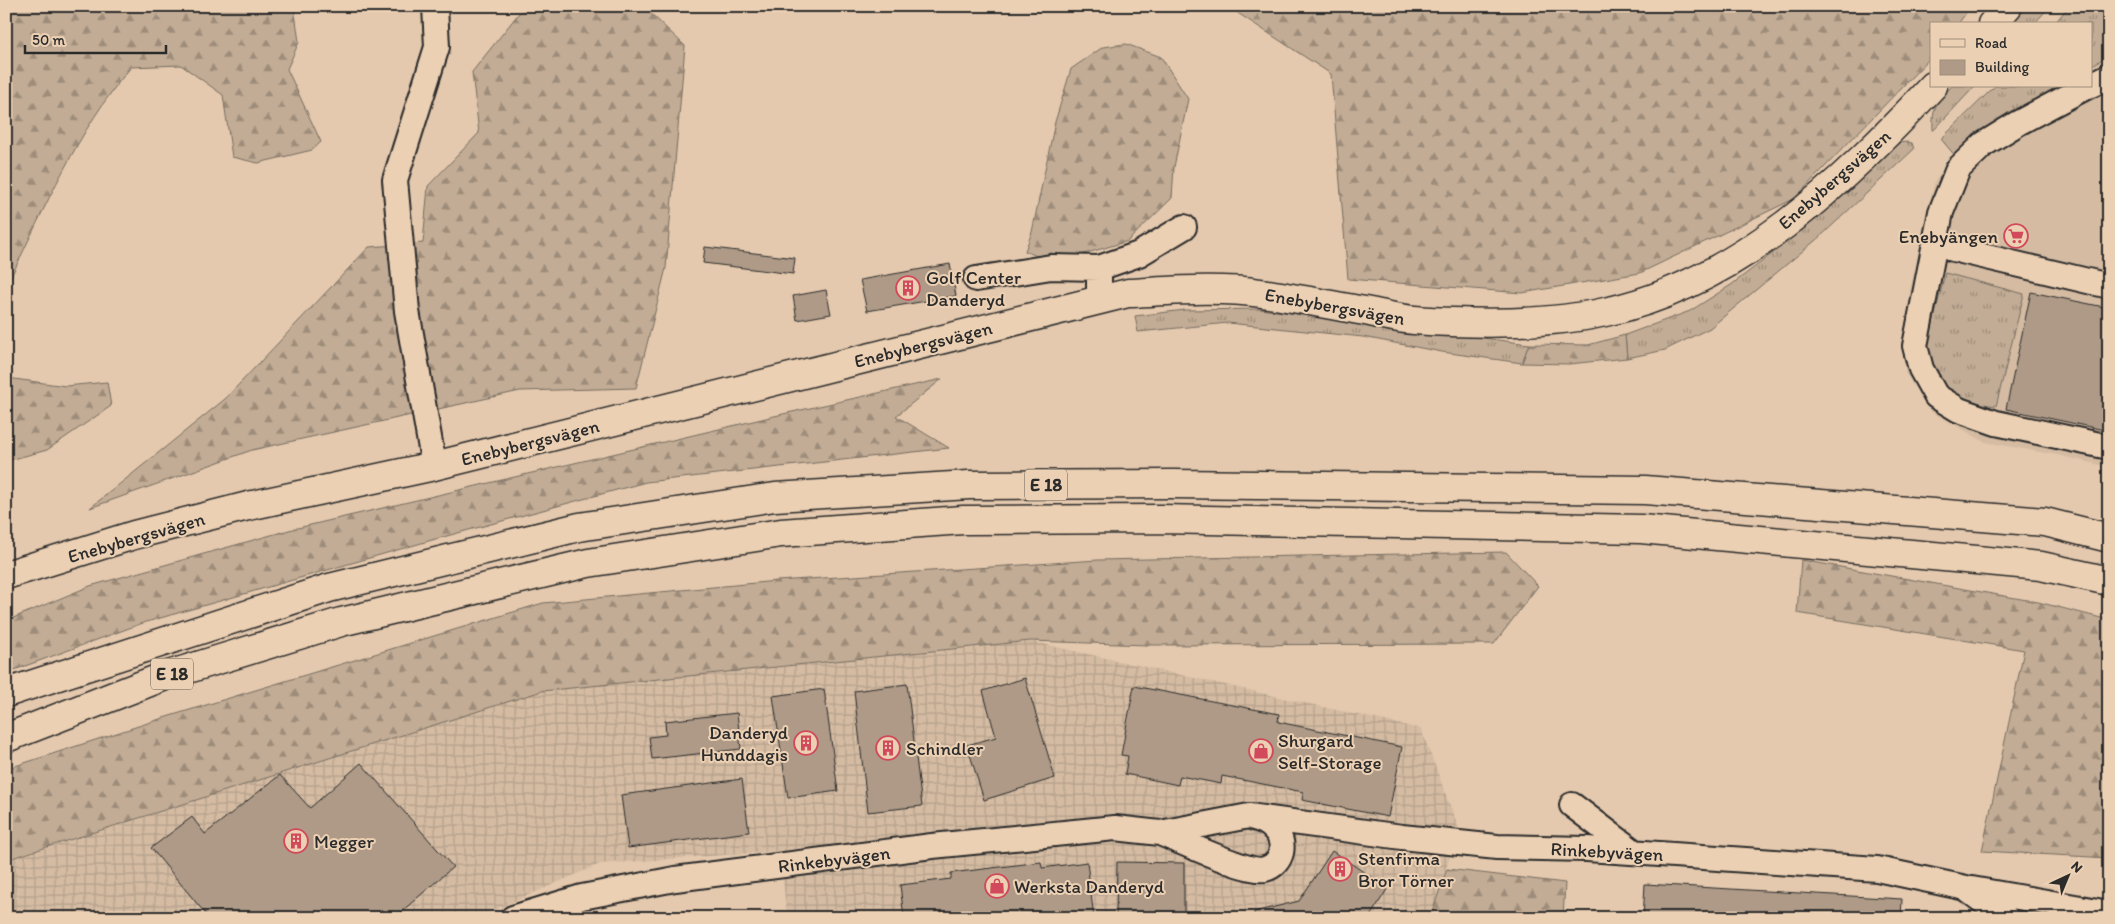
<svg xmlns="http://www.w3.org/2000/svg" width="2115" height="924" viewBox="0 0 2115 924" font-family="Itim,sans-serif">
	<style>
		.built { fill: #d4bba2 }
		.industrial { fill: url(#industrial-grid) }
		.grass { fill: url(#grass-tufts); stroke: #766c60 }
		.forest { fill: url(#forest-firs); stroke: #766c60 }
		.building { fill: #ae9a87; stroke: #2b2b2b }
		.lines { fill: none; stroke-linecap: round; stroke-linejoin: round }
		.minor-casing { stroke: #2b2b2b; stroke-width: 28 }
		.major-casing { stroke: #2b2b2b; stroke-width: 31 }
		.highway-casing { stroke: #2b2b2b; stroke-width: 31 }
		.minor { stroke: #ecd0b3; stroke-width: 24 }
		.major { stroke: #ecd0b3; stroke-width: 28 }
		.highway { stroke: #ecd0b3; stroke-width: 28 }
		.labels { text-anchor: middle; stroke-width: 4; stroke-linejoin: round; paint-order: stroke }
		.shield { fill: #ecd0b3; stroke: #655c54; stroke-width: 1 }
		.shield-label { font-size: 18px; font-weight: bold; fill: #2b2b2b }
		.street-label { font-size: 19px; fill: #2b2b2b; stroke: #ecd0b3 }
		.poi-label { font-size: 19px; fill: #2b2b2b; stroke: #ecd0b3; text-anchor: start }
	</style>
	<defs>
		<pattern id="industrial-grid" width="8" height="8" patternUnits="userSpaceOnUse" patternTransform="scale(1.25)"><rect width="8" height="8" fill="#d4bba2"/><path d="M0 4h8M4 0v8" fill="none" stroke="#b6a18c"/></pattern>
		<pattern id="grass-tufts" width="24" height="20" patternUnits="userSpaceOnUse" patternTransform="scale(1.25)"><rect width="24" height="20" fill="#c2ac95"/><path d="M3 7l-1-3M5 7V3M7 7l1-3M15 17l-1-3M17 17v-4M19 17l1-3" fill="none" stroke="#9e8c7a"/></pattern>
		<pattern id="forest-firs" width="22" height="20" patternUnits="userSpaceOnUse" patternTransform="scale(1.25)"><rect width="22" height="20" fill="#c2ac95"/><path d="M5 1l3.5 6h-7zM16 11l3.5 6h-7z" fill="#9e8c7a"/></pattern>
	</defs>
	<rect width="100%" height="100%" fill="#e4c9ae"/>
	<filter id="ink" filterUnits="userSpaceOnUse"><feTurbulence type="fractalNoise" baseFrequency=".02" numOctaves="2"/><feDisplacementMap in="SourceGraphic" scale="10" xChannelSelector="R" yChannelSelector="G"/><feConvolveMatrix kernelMatrix="1 2 1 2 8 2 1 2 1" color-interpolation-filters="sRGB"/></filter>
	<g filter="url(#ink)">
		<path class="built" d="M2109 55V467L2057 455 1985 442 1930 411 1905 373 1910 291 1935 181 1966 145 2059 86H2091V66Z"/>
		<path class="industrial" d="M1030 641 1421 729 1459 829 1430 918H787L780 851 600 864 476 918H6V861L542 691Z"/>
		<path class="grass" d="M2024 6H2050L2034 24H2008Z
			M2069 6H2109V55L2091 66V24H2054Z
			M1952 86H1975L1933 131C1932 107 1936 103 1952 86Z
			M1995 86H2059L1966 145 1956 157 1941 139Z
			M1907 142 1912 143 1914 149 1822 235 1710 328 1665 350 1627 358 1625 335 1690 311 1731 285 1781 247 1898 143Z
			M1945 273 2024 294 1996 406 1963 401 1949 391 1934 371 1927 348Z
			M1260 309 1529 344 1522 363 1442 352 1363 337 1228 323 1138 332 1135 316 1185 310Z
			M2021 911 2050 918H2021L2019 915Z"/>
		<path class="forest" d="M6 6H294L299 42 287 69 321 142 312 150 258 163 232 157 223 95 181 65 131 67C78 130 45 207 9 281H6Z
			M533 6H643L685 46 666 268 636 388 520 391 252 450 90 508 225 399 369 247 423 243 428 186 479 133 472 72 519 13Z
			M1227 6H1971L1958 24H1931V57L1794 199 1640 273 1522 293 1348 279 1331 74Z
			M1126 44 1161 57 1188 99 1174 167 1172 198 1128 241 1077 256 1039 257 1025 251 1032 232 1055 122 1071 69 1103 47Z
			M1625 335 1627 358 1569 364 1522 363 1529 344 1588 345Z
			M7 378 66 386 107 382 111 406 47 450 6 461Z
			M942 379 896 416 949 448 646 482 432 540 143 623 6 673V621L90 586 289 530 783 414Z
			M1506 552 1538 586 1494 644 1148 645 1030 641 542 691 6 860V770L9 768 160 719 543 603 777 581 1098 560Z
			M1801 560 2038 602 2109 620V858L1982 851 2024 650 1797 613Z
			M1447 869 1565 883 1563 918H1430Z"/>
		<path class="building" d="M705 247 795 258 793 274 703 263Z
			M950 264 956 296 867 311 860 280Z
			M826 290 831 314 797 320 793 296Z
			M2031 292 2109 308V431L2006 409Z
			M1025 678 1055 778 984 800 967 745 996 737 983 691Z
			M907 684 922 806 868 812 854 691Z
			M1134 686 1279 714 1278 722 1402 747 1388 817 1302 800 1303 792 1222 776 1221 784 1180 776 1178 785 1125 774 1128 756 1121 755Z
			M824 689 838 791 788 798 773 696Z
			M737 713 741 749 652 759 649 737 666 735 665 721Z
			M361 763 453 867 394 918H209L151 848 192 817 205 834 280 775 310 808Z
			M742 779 749 832 628 848 621 795Z
			M1332 851 1388 888 1369 918H1254V912L1299 901Z
			M1041 862 1042 868 1087 862 1094 918H904L900 885 951 879V873Z
			M1117 862 1184 863V918H1116Z
			M1645 884 1902 899 1901 918H1643Z"/>
		<g class="lines">
			<g class="minor-casing">
				<path id="minor" d="M2091 85 2109 76
					M2088 86 2018 123 1984 144 1958 169 1941 212 1915 346 1921 369 1936 396 1959 410 1996 423 2109 447
					M1936 240 1953 249 2109 286
					M976 279 1051 267 1099 268
					M1099 299V268L1139 254 1184 227
					M434 466 407 311 395 180 437 47 435 6
					M1572 805 1634 852
					M1160 833C1178 840 1250 874 1265 869 1283 864 1287 842 1274 829 1269 823 1261 820 1254 818
					M1969 891 2006 918
					M513 918 582 897 675 879 932 846 1115 828 1160 833 1249 816 1402 837 1497 847 1587 849 1877 869 1966 888 2109 913"/>
			</g>
			<g class="major-casing">
				<path id="major" d="M1992 24 2008 6
					M6 575 134 535 248 506 434 466 1128 293C1172 291 1217 287 1261 293 1297 298 1334 306 1370 312 1385 315 1400 319 1414 320 1474 324 1547 325 1605 312 1738 284 1843 182 1933 86"/>
			</g>
			<g class="highway-casing">
				<path id="highway" d="M6 693 329 588 579 527 775 497 969 485 1174 484 1645 490 2045 522 2109 538
					M6 738 165 676 341 622 588 563 781 533 963 520 1161 519 1641 529 2041 566 2109 581"/>
			</g>
			<use href="#minor" class="minor"/>
			<use href="#major" class="major"/>
			<use href="#highway" class="highway"/>
		</g>
	</g>
	<defs>
		<g id="supermarket-ring" transform="scale(1.25)"><circle r="9.5" fill="#ecd0b3" stroke="#d1495b" stroke-width="1.5"/><path d="M-6-5.5h2.5l.6 2H6L4.5 2H-2.5L-4.4-4H-6ZM-1.5 3.2a1.3 1.3 0 1 0 .1 0ZM3 3.2a1.3 1.3 0 1 0 .1 0Z" fill="#d1495b"/></g>
		<g id="building-ring" transform="scale(1.25)"><circle r="9.5" fill="#ecd0b3" stroke="#d1495b" stroke-width="1.5"/><path d="M-4-6H4V6H1V3H-1V6H-4ZM-2.5-4.3h1.7v1.8h-1.7ZM.8-4.3h1.7v1.8H.8ZM-2.5-1h1.7V.8h-1.7ZM.8-1h1.7V.8H.8Z" fill="#d1495b"/></g>
		<g id="shop-ring" transform="scale(1.25)"><circle r="9.5" fill="#ecd0b3" stroke="#d1495b" stroke-width="1.5"/><path d="M-5-2.5h2.3a2.7 3.5 0 0 1 5.4 0H5L5.5 6h-11ZM-1.5-2.5h3a1.5 2.3 0 0 0-3 0Z" fill="#d1495b"/></g>
	</defs>
	<g fill-rule="evenodd">
		<use href="#supermarket-ring" x="2016" y="236"/>
		<use href="#building-ring" x="908" y="288"/>
		<use href="#building-ring" x="806" y="743"/>
		<use href="#building-ring" x="888" y="748"/>
		<use href="#shop-ring" x="1261" y="751"/>
		<use href="#building-ring" x="296" y="841"/>
		<use href="#building-ring" x="1340" y="869"/>
		<use href="#shop-ring" x="997" y="886"/>
	</g>
	<g class="labels">
		<g class="shield">
			<rect x="1025" y="469.5" width="42" height="31" rx="4"/>
			<rect x="151" y="658.5" width="42" height="31" rx="4"/>
		</g>
		<g class="shield-label">
			<text x="1046" y="491">E 18</text>
			<text x="172" y="680">E 18</text>
		</g>
		<g class="street-label">
			<text transform="translate(1834 179) rotate(-41)" y="7">Enebybergsvägen</text>
			<text transform="translate(1335 306) rotate(10)" y="7">Enebybergsvägen</text>
			<text transform="translate(923 344) rotate(-14)" y="7">Enebybergsvägen</text>
			<text transform="translate(530 442) rotate(-14)" y="7">Enebybergsvägen</text>
			<text transform="translate(136 537) rotate(-16)" y="7">Enebybergsvägen</text>
			<text transform="translate(1607 851) rotate(3)" y="7">Rinkebyvägen</text>
			<text transform="translate(834 859) rotate(-7)" y="7">Rinkebyvägen</text>
		</g>
		<g class="poi-label">
			<text x="1998" y="243" text-anchor="end">Enebyängen</text>
			<text x="926" y="284">Golf Center<tspan x="926" dy="22">Danderyd</tspan></text>
			<text x="788" y="739" text-anchor="end">Danderyd<tspan x="788" dy="22">Hunddagis</tspan></text>
			<text x="1278" y="747">Shurgard<tspan x="1278" dy="22">Self-Storage</tspan></text>
			<text x="906" y="755">Schindler</text>
			<text x="314" y="848">Megger</text>
			<text x="1358" y="865">Stenfirma<tspan x="1358" dy="22">Bror Törner</tspan></text>
			<text x="1014" y="893">Werksta Danderyd</text>
		</g>
	</g>
	<rect width="2115" height="924" fill="none" stroke="#ecd0b3" stroke-width="25"/>
	<rect x="12" y="12" width="2090" height="899" fill="none" stroke="#2b2b2b" stroke-width="2" filter="url(#ink)"/>
	<rect x="1930" y="22" width="162" height="65" fill="#ecd0b3" stroke="#9f8e7d"/>
	<rect x="1940" y="39" width="25" height="8" fill="#ecd0b3" stroke="#9f8e7d"/>
	<text x="1975" y="48" font-size="15" fill="#2b2b2b">Road</text>
	<rect x="1940" y="60" width="25" height="15" fill="#ae9a87" stroke="#9f8e7d"/>
	<text x="1975" y="72" font-size="15" fill="#2b2b2b">Building</text>
	<g transform="translate(2068 876) rotate(44)" stroke="#ecd0b3" stroke-width="4" paint-order="stroke">
	<path d="M0-4L9 19L0 12L-9 19Z" fill="#2b2b2b"/>
	<text y="-8" font-size="14" font-weight="bold" text-anchor="middle" fill="#2b2b2b">N</text>
	</g>
	<path d="M25 45v8h141v-8" fill="none" stroke="#2b2b2b" stroke-width="2.5"/>
	<text x="32" y="45" font-size="15" fill="#2b2b2b" stroke="#ecd0b3" stroke-width="4" paint-order="stroke">50 m</text>
</svg>
